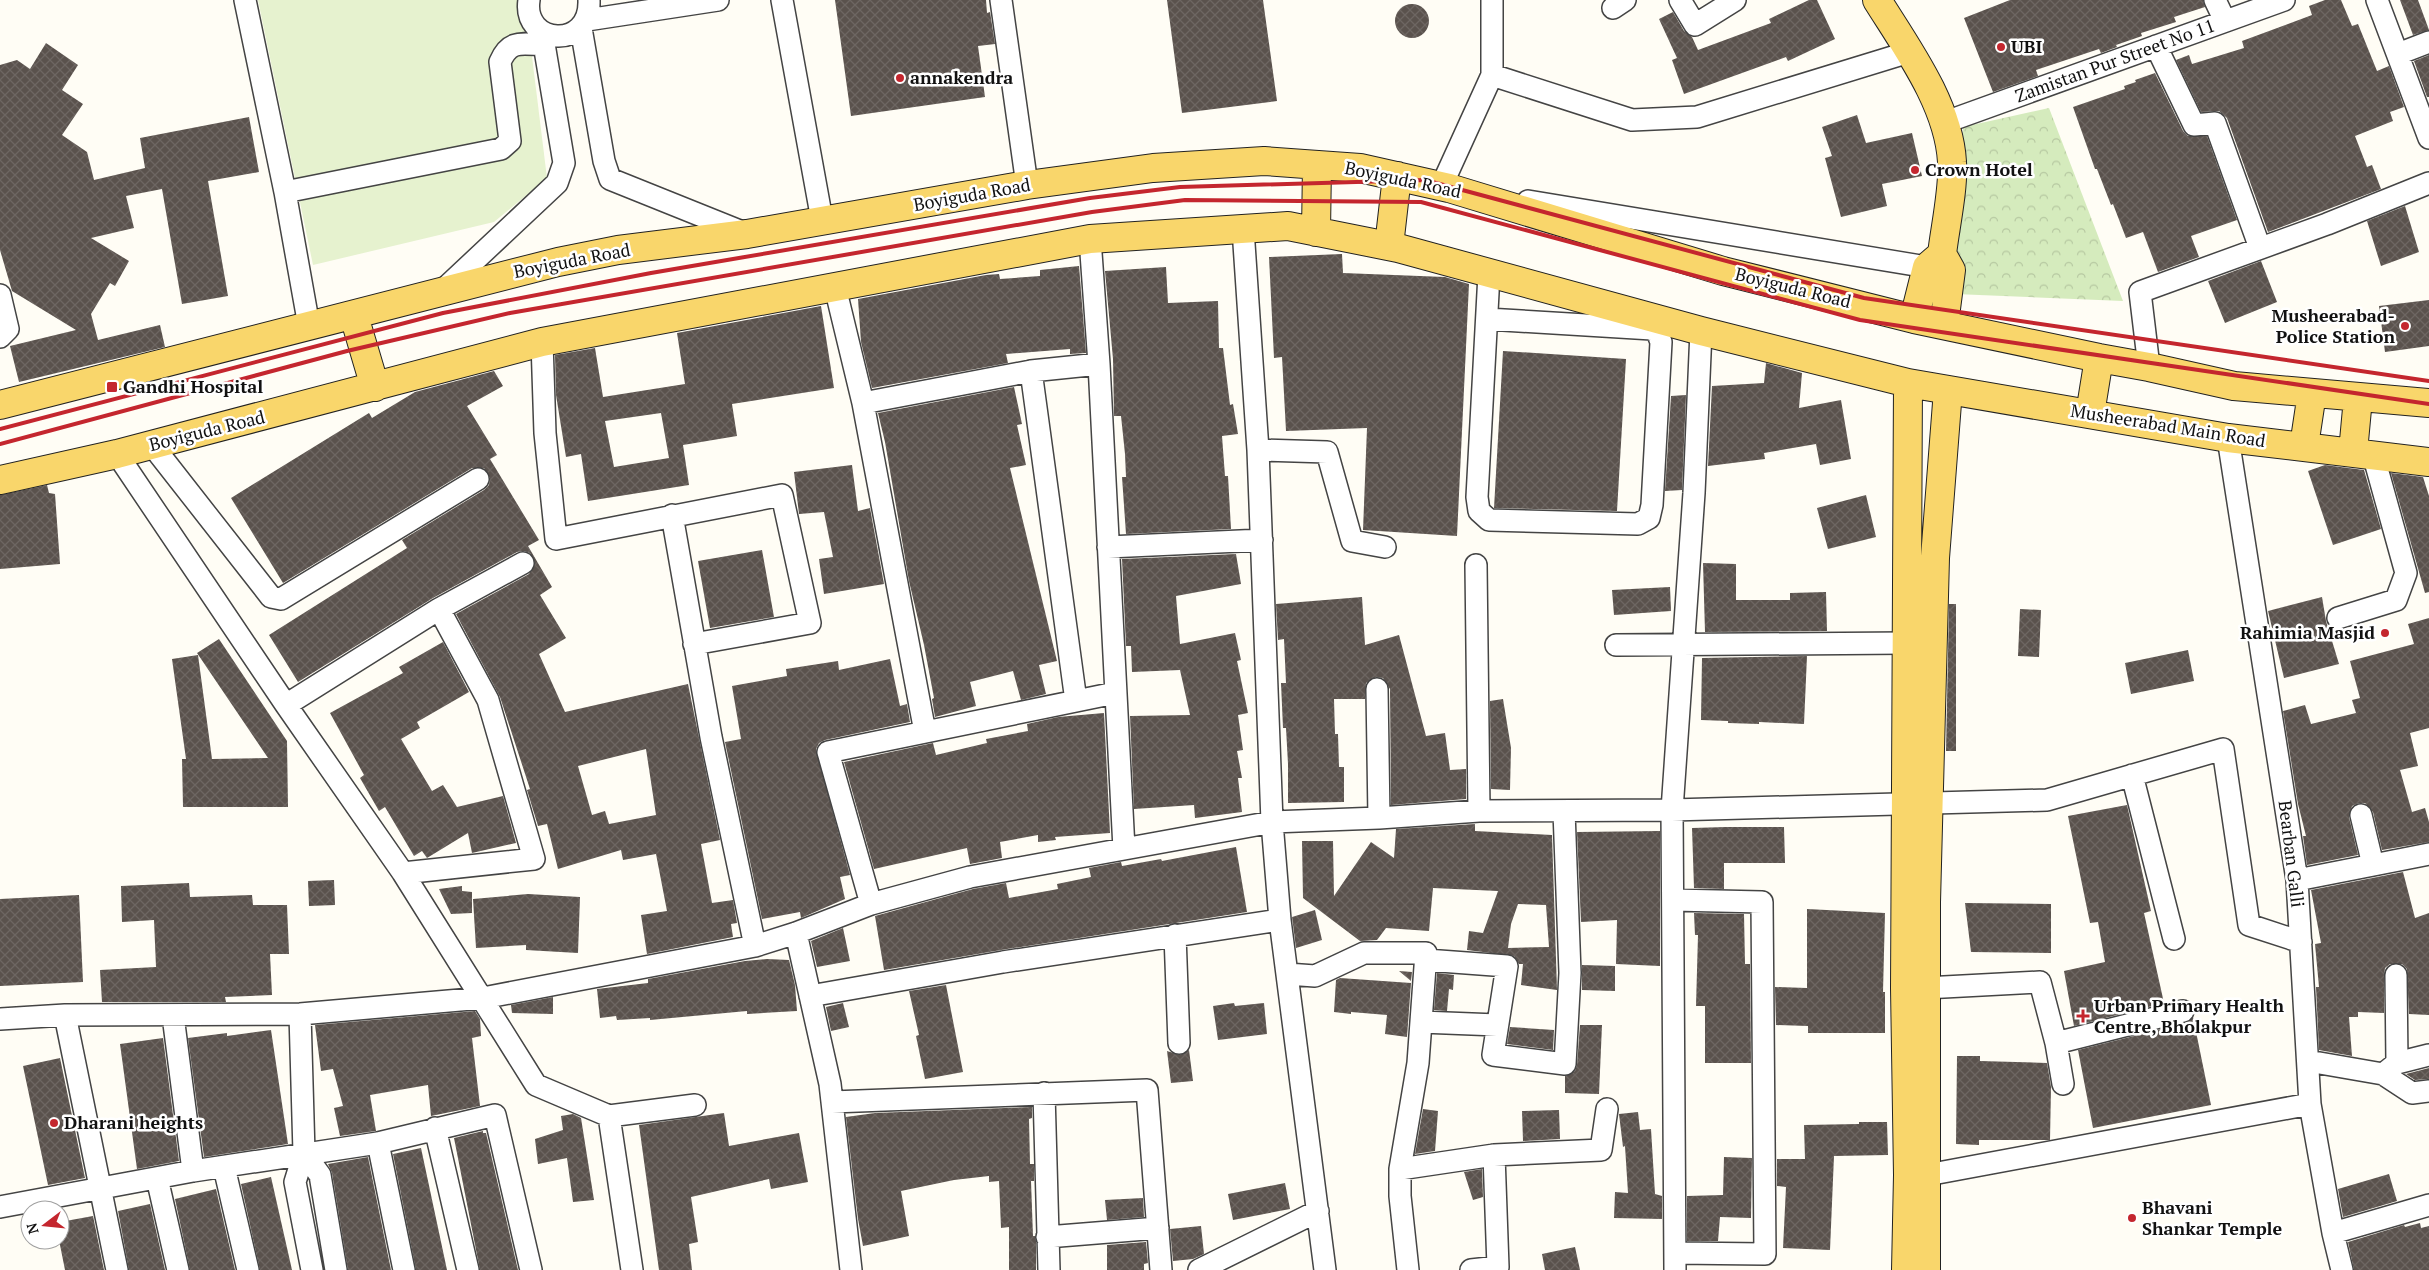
<svg xmlns="http://www.w3.org/2000/svg" width="2429" height="1270" viewBox="0 0 2429 1270" font-family="'PT Serif',serif">
	<style>
		.park { fill: url(#park-crowns) }
		.pitch { fill: #e6f2cf }
		.building { fill: url(#building-cross-hatch); fill-rule: evenodd }
		.lines { fill: none; stroke-linecap: round; stroke-linejoin: round }
		.minor-casing { stroke: #444; stroke-width: 24 }
		.major-casing { stroke: #222; stroke-width: 30 }
		.minor { stroke: #fff; stroke-width: 21 }
		.major { stroke: #f9d66b; stroke-width: 28 }
		.rail { stroke: #c4262e; stroke-width: 4 }
		.poi-dot { fill: #c4262e; stroke: #fff; stroke-width: 2 }
		.labels { text-anchor: middle; stroke-width: 5; stroke-linejoin: round; paint-order: stroke }
		.poi-label { font-size: 18px; font-weight: bold; fill: #111; stroke: #fff; text-anchor: start }
		.street-label { font-size: 18px; fill: #111; stroke: #fff }
	</style>
	<defs>
		<pattern id="park-crowns" width="20" height="18" patternUnits="userSpaceOnUse" patternTransform="scale(1.25)"><rect width="20" height="18" fill="#d5ebbd"/><path d="M2 6a3 3 0 1 1 6 0M12 15a3 3 0 1 1 6 0" fill="none" stroke="#b6c8a1"/></pattern>
		<pattern id="building-cross-hatch" width="8" height="8" patternUnits="userSpaceOnUse" patternTransform="scale(1.25)"><rect width="8" height="8" fill="#5a524d"/><path d="M0 0l8 8M0 8l8-8" fill="none" stroke="#6d6662"/></pattern>
	</defs>
	<rect width="100%" height="100%" fill="#fffdf5"/>
	<path class="park" d="M2049 108 2123 301 1955 294 1963 127Z"/>
	<path class="pitch" d="M258 0H525L547 178 494 222 313 265Z"/>
	<path class="building" d="M835 0H986L987 13 990 12 995 44 978 46 985 97 851 116Z
		M1167 0H1263L1277 101 1182 113Z
		M1809 0H1817L1835 39 1788 61 1786 57 1684 94 1672 60 1677 58 1659 19 1673 12 1684 31 1692 37 1698 50 1771 23 1769 19Z
		M2010 0H2203L2205 7 2174 17 2176 22 2141 33 2142 36 2116 45 2117 47 2101 53 2099 49 2036 70 2038 76 1993 92 1964 18Z
		M2325 0H2341L2352 26 2358 24 2377 71 2389 66 2404 107 2390 112 2393 121 2355 136 2367 167 2372 165 2381 189 2268 232 2227 118 2219 111 2201 112 2176 60 2189 55 2192 64 2244 48 2242 41 2312 15 2309 6Z
		M2400 0H2418L2429 30 2413 35Z
		M1395 21a17 17 0 1 1 34 0a17 17 0 1 1-34 0Z
		M46 43 78 65 62 90 83 104 62 135 87 152 94 180 145 168 140 138 249 117 259 172 208 181 228 296 182 304 162 189 126 196 134 228 91 238 129 261 115 286 110 283 91 314 98 340 160 325 165 347 19 382 10 346 76 330 12 291 0 250V65L17 60 30 69Z
		M2429 55V97H2427L2414 61Z
		M2155 73 2183 131 2188 136H2207L2237 220 2191 236 2199 257 2158 272 2143 232 2126 238 2113 204 2111 205 2097 169H2095L2073 107 2125 89 2124 86 2136 82 2135 80Z
		M1857 115 1866 143 1912 133 1922 176 1882 184 1887 206 1841 217 1825 158 1832 156 1822 127Z
		M2405 206 2419 252 2381 266 2367 221Z
		M1342 254 1343 273 1445 277 1469 284 1457 536 1363 530 1367 428 1286 431 1282 357 1274 358 1269 257Z
		M2261 261 2277 302 2225 323 2208 281Z
		M1079 266 1086 353 1070 354V349L1006 354 1008 363 872 388 861 342 858 299 986 275 999 274 1000 279 1040 276V270Z
		M1166 267 1168 303 1218 301 1219 348H1223L1230 405 1233 404 1238 434 1222 436 1225 476H1228L1231 529 1126 534 1122 477H1126L1125 454 1121 416H1114L1113 359 1105 271Z
		M2429 300V346L2385 352 2379 306Z
		M821 306 834 388 732 404 737 436 683 445 689 485 588 501 581 454 566 457 556 395 555 355 595 348 603 397 685 384 677 333ZM661 413 669 458 614 467 605 421Z
		M1503 351 1626 359 1617 511 1494 508Z
		M1766 363 1802 373 1799 408 1841 400 1851 459 1820 465 1816 444 1764 453 1765 459 1708 466 1712 386 1764 383Z
		M494 371 503 386 467 406 497 455 490 459 539 540 528 546 552 587 540 595 566 638 539 654 565 712 688 684 720 840 701 844 712 903 733 900 737 923 731 924 733 937 647 954 641 915 667 911 656 854 623 860 621 850 558 869 547 824 538 826 527 790 530 789 500 697 456 614 529 574 535 563 530 553 524 551 517 552 433 598 298 682 269 635 407 548 402 540 484 490 489 485 490 478 484 468H472L283 583 231 498 369 413 372 418 415 392ZM646 749 656 815 609 824 605 811 592 815 578 766Z
		M1014 387 1022 424 1017 425 1026 465 1010 468 1057 661 1039 665 1046 694 1021 700 1013 671 970 682 976 706 935 717 932 699 934 698 924 645 909 581 885 442 878 413Z
		M1686 395 1682 490 1665 491 1671 396Z
		M852 465 858 511 870 508 884 584 824 594 819 559 833 557 824 512 799 514 794 472Z
		M2325 465 2364 470 2381 529 2333 545 2308 471Z
		M2391 473 2423 477 2429 496V592L2425 593Z
		M47 485 49 493 55 494 60 564 0 569V495Z
		M1866 495 1876 537 1828 549 1817 508Z
		M762 550 774 617 710 628 698 561Z
		M1236 554 1241 584 1176 596 1180 644 1235 633 1241 660 1237 661 1248 713 1238 715 1243 750 1237 751 1242 778H1238L1242 812 1195 818 1194 805 1134 809 1130 716 1190 715 1180 670 1132 672 1131 646H1126L1122 559Z
		M1703 563 1736 564V600H1790V593L1826 592 1827 631 1705 632Z
		M1670 587 1671 611 1614 615 1612 590Z
		M1362 597 1365 645 1399 635 1426 736 1445 733 1450 770 1466 769V799L1391 805 1390 689 1383 678 1376 677 1366 683 1365 699H1334L1335 734H1338L1339 767H1344V802L1288 803V764L1286 728H1283L1281 683H1286L1284 639 1278 640 1276 604Z
		M2322 597 2326 621 2339 664 2284 678 2268 611Z
		M1949 604H1956V751H1946Z
		M2020 609 2041 610 2039 657 2018 656Z
		M2429 618V728L2410 733 2418 766 2400 770 2412 812 2425 808 2429 822V842L2382 850 2373 812 2365 803H2359L2352 806 2349 817 2358 855 2307 865 2303 836H2306L2298 804 2283 711 2305 705 2311 724 2356 713 2352 700 2360 698 2350 661 2414 644 2408 624Z
		M219 639 287 741 288 807H183L182 759H186L172 659 198 655 212 759 268 758 197 653Z
		M443 642 469 692 417 722 420 728 401 739 432 791 443 785 457 807 503 796 516 843 472 853 468 833 427 858 422 851 414 856 385 807 379 811 360 778 364 775 330 713 403 673 399 667Z
		M2188 650 2194 681 2131 694 2125 663Z
		M1807 656 1804 724 1759 722V724L1728 723V721L1701 720 1702 658Z
		M890 659 900 706 907 704 910 722 825 740 819 743 816 749 850 875 840 877 845 899 801 918 800 912 762 919 725 742 741 739 732 686 787 676 786 669 838 661 839 670Z
		M1503 699 1511 748 1510 790 1491 789 1490 701Z
		M1104 713 1110 833 1055 837 1056 840 1038 842V835L1000 842 1002 858 970 864 967 848 874 869 844 762 933 743 936 755 987 743 986 739 1028 731 1027 724 1058 717Z
		M2127 805 2151 911 2144 913 2164 1003 2074 1026 2064 971 2105 962 2098 922 2090 923 2068 816Z
		M1475 824V831L1552 835 1557 990 1521 985 1523 964H1519L1514 956 1467 950 1469 931 1483 933 1498 891 1433 888 1429 931 1386 928 1377 940 1360 941 1303 898 1302 841H1333L1334 896 1371 842 1394 858 1396 829ZM1518 904 1546 905 1549 947 1508 948 1511 924Z
		M1726 827H1784L1785 863H1724V889L1694 888 1692 828Z
		M1660 831V966L1616 964 1617 920 1581 922 1577 832Z
		M1236 847 1247 912 1001 950 884 970 875 916 973 889 1006 883 1009 898 1058 889 1057 884 1091 877 1089 868 1121 862 1122 866 1161 859 1162 861Z
		M2403 872 2415 918 2429 913V1015L2409 1014 2407 969 2402 964H2390L2385 968 2384 975V1013L2358 1012V1017H2349L2352 1056 2319 1050 2316 987H2319L2315 944 2321 943 2311 890Z
		M334 880 335 905 309 906 308 881Z
		M189 883 190 897 252 895 253 905H287L289 954H270L272 995 225 997 226 1002H102L100 970 156 967 154 920 122 922 121 886Z
		M462 886V891L472 892V913L451 914 439 889Z
		M528 894 580 897 578 953 526 950V945L476 948 473 899Z
		M79 895 83 982 0 986V899Z
		M1965 903 2051 904V953L1971 952Z
		M1807 909 1885 913 1883 992H1885V1033H1808V1026L1776 1025 1775 987 1807 988Z
		M1315 910 1322 940 1296 948 1292 917Z
		M1694 913 1744 914 1745 964H1750L1751 1063H1705V1006H1696L1698 935H1695Z
		M843 928 850 961 817 967 811 941Z
		M767 959 789 960 795 985 797 1011 747 1014V1011L650 1020V1018L617 1020 616 1016 600 1018 597 989 648 983V979L745 961Z
		M1582 965 1615 966V991L1582 990Z
		M1399 971 1412 972 1411 981Z
		M1437 973 1454 975 1453 990 1449 989 1447 1011 1434 1010Z
		M1340 978 1411 983 1407 1037 1385 1034 1387 1015 1351 1012V1014L1334 1012 1336 980Z
		M946 985 963 1072 925 1079 916 1036 919 1035 909 991Z
		M553 997V1014L512 1013 511 1005Z
		M843 1003 849 1027 831 1031 826 1007Z
		M1234 1003 1235 1006 1264 1003 1267 1034 1218 1040 1213 1006Z
		M475 1011 480 1019 481 1036 472 1038 480 1106 431 1116 428 1085 370 1095 376 1131 340 1136 334 1108 343 1106 333 1069 321 1071 315 1025Z
		M2193 1017 2211 1105 2093 1128 2078 1050 2186 1023Z
		M1580 1025H1602L1599 1094 1565 1093V1076L1575 1071 1577 1065Z
		M1510 1027 1554 1030 1553 1050 1507 1044Z
		M271 1030 288 1144 204 1157 188 1038 227 1033V1036Z
		M163 1038 179 1161 137 1169 120 1044Z
		M1189 1050 1193 1081 1171 1083 1167 1051 1180 1055Z
		M1957 1056H1980V1061L2047 1063 2051 1087 2050 1140H1979V1145L1956 1144Z
		M60 1058 85 1178 48 1185 23 1066Z
		M2429 1068V1079L2415 1080 2406 1074Z
		M1032 1107V1118L1029 1119 1030 1164H1034V1181H1031L1033 1236H1035L1036 1241V1270H1009V1227L1001 1228 999 1181 989 1182V1176L954 1180 901 1191 909 1236 863 1246 858 1219 846 1117 875 1113Z
		M1423 1109 1438 1111 1435 1151 1415 1154Z
		M1559 1110 1560 1139 1523 1141 1522 1111Z
		M1638 1112 1640 1130 1651 1129 1655 1194 1662 1196V1219L1614 1218 1615 1192 1628 1193 1625 1146 1623 1147 1619 1114Z
		M724 1113 729 1146 799 1133 808 1182 771 1189 769 1179 691 1197 698 1242 689 1244 692 1270H659L639 1125Z
		M573 1114 581 1118 594 1200 573 1202 567 1158 538 1164 535 1139 563 1130 561 1116Z
		M1859 1122H1887L1888 1155 1834 1156 1830 1250 1783 1248 1786 1187 1777 1186V1159H1805L1804 1125 1859 1124Z
		M483 1131V1133H486L518 1270H480L454 1138Z
		M421 1148 447 1270H416L393 1154Z
		M368 1157 391 1270H348L332 1173 328 1164Z
		M1724 1157 1752 1158 1751 1218 1720 1217 1718 1241H1687V1196L1723 1195Z
		M1482 1169 1483 1197 1473 1200 1464 1172Z
		M2389 1174 2397 1201 2343 1217 2338 1189Z
		M271 1177 292 1270H260L241 1184Z
		M1285 1183 1290 1209 1233 1220 1228 1194Z
		M216 1189 235 1270H190L175 1199Z
		M1143 1198 1144 1217 1107 1220 1105 1200Z
		M150 1204 165 1270H129L118 1211Z
		M93 1216 104 1270H65L60 1245V1222Z
		M2420 1223 2421 1228 2429 1226V1270H2354L2348 1242 2404 1225 2405 1227Z
		M1201 1226 1204 1254 1193 1259 1173 1261 1170 1229Z
		M1146 1242 1148 1263 1144 1264V1270H1107V1245Z
		M1575 1247 1580 1270H1545L1542 1254Z"/>
	<g class="lines">
		<g class="minor-casing">
			<path id="minor" d="M245 0 285 192 309 326
				M529 0C522 45 591 51 589 0
				M782 0 822 220
				M1001 0 1027 185
				M1680 0 1695 25 1735 0
				M2215 0 2225 21
				M2377 0 2429 138
				M1613 8 1625 0
				M587 20 718 0
				M581 28 604 161 610 179 747 234
				M2156 46 2194 125 2215 123 2260 248
				M2398 54 2429 42
				M1492 75 1632 120 1697 117 1909 52
				M1946 122 2284 0
				M1441 187 1492 75V0
				M285 192 501 149 510 141 500 62C510 39 522 44 544 45
				M1528 201 1927 267
				M1243 229 1258 450 1272 822 1280 920 1325 1270
				M1090 239 1099 364 1124 849
				M835 287 863 403 925 732
				M441 292 557 183 564 163 542 32
				M0 295 8 329 0 337
				M1487 319 1652 329 1658 334 1661 342 1652 505 1649 518 1638 524 1489 520 1479 511 1477 497 1489 274
				M542 342 545 433 556 539 782 495 810 623 694 644
				M2149 367 2140 292 2327 224 2429 183
				M1031 371 1076 701
				M863 403 1031 371 1099 364
				M2228 438 2297 880 2310 1104 2333 1233 2342 1270
				M152 445 271 597 281 599 478 479
				M1258 450 1327 452 1352 541 1385 547
				M117 454 286 705 403 873 536 1085 609 1116 632 1270
				M672 515 711 737 755 946
				M1108 547 1262 540
				M1476 565 1479 811
				M2338 618 2396 600 2406 573 2373 454
				M1616 645 1907 643
				M1377 689 1379 818
				M286 705 439 609 523 563
				M2132 775 2174 939
				M2361 815 2373 865
				M403 873 534 859 488 700 439 609
				M2297 880 2429 854
				M1673 900 1762 902 1765 1254 1675 1253
				M871 904 828 752 1115 693
				M796 933 830 1084 851 1270
				M1175 935 1179 1043
				M1426 960 1507 966 1493 1055 1565 1064 1570 973 1564 811
				M1287 974 1315 976 1364 953H1426L1418 1063 1400 1169V1196L1408 1270
				M2396 975 2397 1063
				M1925 988 2040 982 2056 1043 2063 1084
				M810 996 1003 962 1280 920
				M300 1014 304 1153 295 1182 312 1270
				M65 1015 117 1270
				M173 1016 193 1171
				M0 1019 65 1015 300 1014 483 998 755 946 796 933 871 904 970 877 1272 822 1379 818 1479 811 1672 810 2047 800 2223 749 2249 925 2301 942
				M1421 1022 1497 1025
				M2056 1043 2183 1011
				M2308 1061 2383 1074 2412 1093 2429 1091
				M2387 1071 2397 1063 2429 1055
				M1044 1093 1049 1270
				M832 1102 1147 1090 1161 1270
				M609 1116 695 1105
				M435 1128 468 1270
				M378 1143 404 1270
				M304 1153 320 1175 336 1270
				M224 1167 248 1270
				M1400 1169 1494 1155 1601 1150 1607 1109
				M1927 1175 2310 1104
				M157 1178 178 1270
				M0 1207 193 1171 378 1143 495 1115 531 1270
				M2333 1233 2429 1205
				M1047 1237 1158 1228
				M1199 1270 1318 1211
				M1471 1270 1498 1267 1494 1155
				M1675 1270 1672 810 1694 493 1701 331"/>
		</g>
		<g class="major-casing">
			<path id="major" d="M1877 0C1907 48 1949 105 1952 162 1954 187 1945 228 1942 254
				M1316 232 1317 165
				M1389 246 1397 176
				M1942 254 1951 270 1944 324
				M354 316 375 387
				M1914 319 1927 267 1942 254
				M0 405 558 262 618 250 747 234 1027 185 1153 168 1264 161 1360 168 1449 188 1723 271 1914 319 2099 358 2149 367 2234 386 2429 403
				M2090 414 2099 358
				M2304 446 2312 393
				M2353 452 2358 398
				M0 480 117 454 542 342 1090 239 1288 226 1398 248 1701 331 1908 383 2228 438 2429 462
				M1906 1270 1908 1175 1905 988 1908 383
				M1926 1270V902L1935 558 1948 390"/>
		</g>
		<use href="#minor" class="minor"/>
		<use href="#major" class="major"/>
		<path class="rail" d="M0 429 443 313 651 273 1090 198 1180 187 1425 180 1864 298 2429 381
			M0 444 347 351 510 313 1092 212 1185 200 1421 202 1860 320 2429 404"/>
	</g>
	<g class="poi-dot">
		<circle cx="2001" cy="47" r="5"/>
		<circle cx="900" cy="78" r="5"/>
		<circle cx="1915" cy="170" r="5"/>
		<circle cx="2405" cy="326" r="5"/>
		<rect x="106" y="381" width="12" height="12" rx="2.5"/>
		<circle cx="2385" cy="633" r="5"/>
		<path d="M2080.5 1008.5h5v5h5v5h-5v5h-5v-5h-5v-5h5z"/>
		<circle cx="54" cy="1123" r="5"/>
		<circle cx="2132" cy="1218" r="5"/>
	</g>
	<g class="labels">
		<g class="poi-label">
			<text x="2011" y="53">UBI</text>
			<text x="910" y="84">annakendra</text>
			<text x="1925" y="176">Crown Hotel</text>
			<text x="2395" y="322" text-anchor="end">Musheerabad-<tspan x="2395" dy="21">Police Station</tspan></text>
			<text x="123" y="393">Gandhi Hospital</text>
			<text x="2375" y="639" text-anchor="end">Rahimia Masjid</text>
			<text x="2094" y="1012">Urban Primary Health<tspan x="2094" dy="21">Centre, Bholakpur</tspan></text>
			<text x="64" y="1129">Dharani heights</text>
			<text x="2142" y="1214">Bhavani<tspan x="2142" dy="21">Shankar Temple</tspan></text>
		</g>
		<g class="street-label">
			<text transform="translate(2115 61) rotate(-20)" y="6">Zamistan Pur Street No 11</text>
			<text transform="translate(1403 180) rotate(12)" y="6">Boyiguda Road</text>
			<text transform="translate(972 195) rotate(-10)" y="6">Boyiguda Road</text>
			<text transform="translate(572 261) rotate(-11)" y="6">Boyiguda Road</text>
			<text transform="translate(1793 288) rotate(14)" y="6">Boyiguda Road</text>
			<text transform="translate(2168 426) rotate(9)" y="6">Musheerabad Main Road</text>
			<text transform="translate(207 431) rotate(-14)" y="6">Boyiguda Road</text>
			<text transform="translate(2291 854) rotate(83)" y="6">Bearban Galli</text>
		</g>
	</g>
	<g transform="translate(45 1225) rotate(254)"><circle r="24" fill="#ffffff" stroke="#a0a0a0"/>
	<path d="M0-4L9 19L0 12L-9 19Z" fill="#c4262e"/>
	<text y="-8" font-size="14" font-weight="bold" text-anchor="middle" fill="#111111">N</text>
	</g>
</svg>
